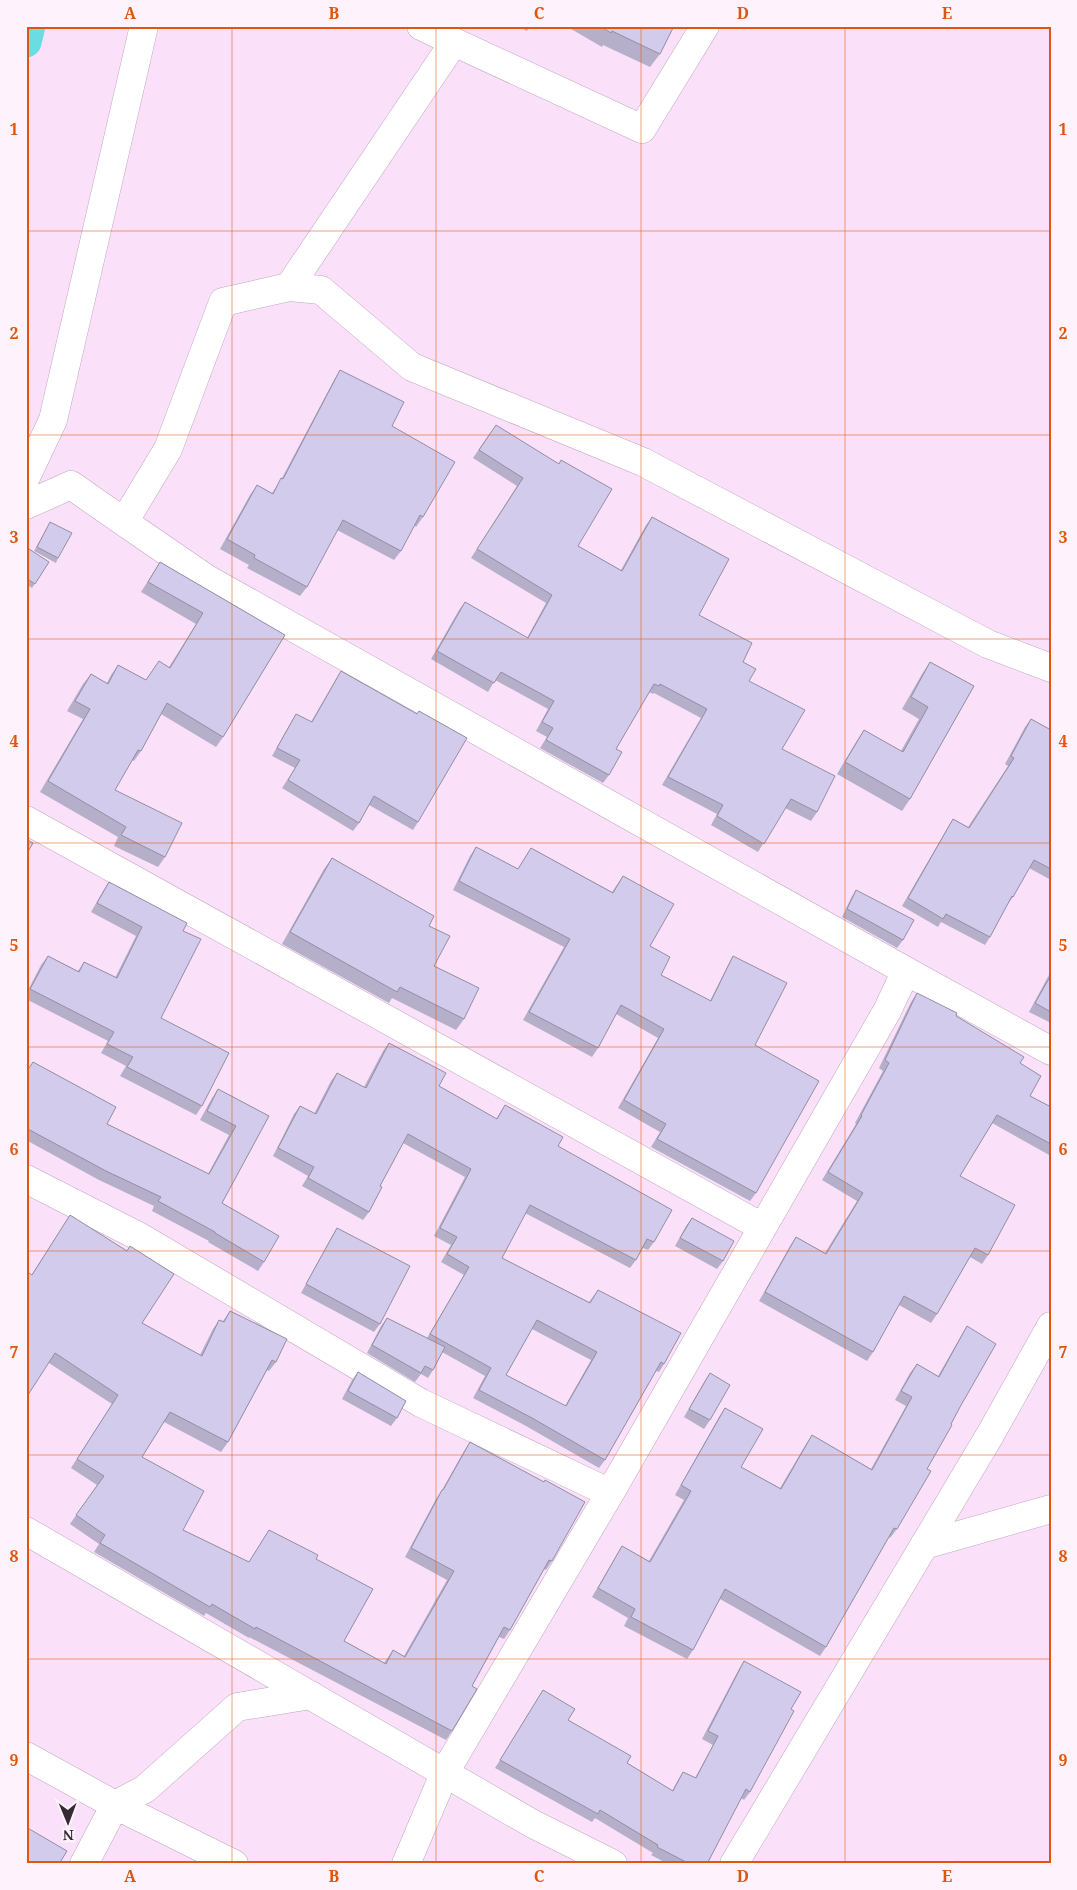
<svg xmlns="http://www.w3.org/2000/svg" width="1077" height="1890" viewBox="0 0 1077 1890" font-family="'Noto Serif',serif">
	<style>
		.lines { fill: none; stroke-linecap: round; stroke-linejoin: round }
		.canal { stroke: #68dde3; stroke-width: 31 }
		.minor-casing { stroke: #c0a6be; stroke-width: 29 }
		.minor { stroke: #fff; stroke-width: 28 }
		.wall { fill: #b5afca; fill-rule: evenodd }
		.building { fill: #d2cbeb; stroke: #938ea4; fill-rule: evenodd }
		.grid { fill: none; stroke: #df570e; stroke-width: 1; stroke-opacity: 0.55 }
		.neatline { fill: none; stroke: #df570e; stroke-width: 2 }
		.grid-label { font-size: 16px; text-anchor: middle; font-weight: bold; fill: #df570e }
	</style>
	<rect width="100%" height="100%" fill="#fbe0f9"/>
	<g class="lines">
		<path class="canal" d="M26 42 30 26"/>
		<g class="minor-casing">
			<path id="minor" d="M421 26 454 42
				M289 287 454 42 642 129 705 26
				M26 477 53 420 144 26
				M26 505 71 485 124 522 168 449 223 302 289 287 321 290 412 367 643 462 988 644 1051 668
				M124 522 207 579 906 971 1051 1051
				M26 820 762 1227
				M26 1179 140 1237 421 1403 610 1493
				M26 1531 533 1824 613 1864
				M924 1545 1051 1509
				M26 1756 115 1805 234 1864
				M84 1864 115 1805 145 1789 237 1707 311 1695
				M406 1864 445 1772 610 1493 887 1011 906 971
				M734 1864 990 1435 1051 1326"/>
		</g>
		<use href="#minor" class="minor"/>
	</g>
	<path class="wall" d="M517 26H530L527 31Z
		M566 26H674L660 54 650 67 603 45 602 47Z
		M340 370 392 426 423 517 416 527 414 525 401 551 394 560 337 530 307 587 300 596 247 568 249 565 220 549 250 495 257 485 272 493 282 478 334 380Z
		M490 433 578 546 621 570 646 525 652 517 699 615 743 662 749 681 782 749 817 812 811 821 785 808 758 852 711 825 717 814 662 785 701 718 654 693 653 694 649 692 616 749 609 775 603 783 540 748 547 737 536 731 548 709 495 680 488 692 431 659 459 610 465 602 527 638 546 603 471 558 517 486 473 458Z
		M50 522 58 558 56 563 34 551Z
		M26 553 49 562 32 588 26 584Z
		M160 562 285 635 223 737 216 747 161 714 141 751 134 761 132 760 115 790 165 857 158 867 114 846 118 837 40 792 83 719 67 711 83 684 91 674 107 683 111 675 118 665 146 680 169 667 196 624 141 592Z
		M930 662 974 686 910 799 902 811 837 774 856 742 864 730 901 751 919 719 902 709 922 674Z
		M341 671 418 822 413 830 369 805 359 823 353 831 282 788 295 768 272 756 291 722 296 714 311 722 336 679Z
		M1031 719 1051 730V880L1029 868 1013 897 1007 905 990 937 985 945 941 922 938 927 902 906 948 827 953 819 968 827 1008 766 1005 764 1025 727Z
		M476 847 518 869 531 848 612 892 623 876 650 946 661 975 710 1001 728 965 733 956 755 1045 756 1193 750 1201 651 1147 660 1132 618 1108 658 1038 616 1014 598 1048 592 1057 523 1020 564 947 453 890 470 856Z
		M332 858 429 926 434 966 464 1019 456 1030 392 998 389 1003 282 944 324 869Z
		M109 882 183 931 161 1018 202 1106 196 1115 120 1076 126 1066 101 1053 108 1041 26 999V994L41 965 48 956 78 971 84 962 115 978 136 936 91 912 103 891Z
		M856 890 903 940 897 948 842 917 851 898Z
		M1050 973H1051V1023L1029 1012Z
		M917 993 956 1016 1020 1063 1030 1096 1051 1107V1156L992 1123 960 1176 988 1255 982 1264 970 1257 937 1314 931 1323 899 1305 873 1352 867 1361 759 1301 790 1246 796 1237 825 1253 857 1201 822 1180 856 1124 855 1123 883 1071 879 1068 911 1002Z
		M389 1043 439 1086 496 1119 505 1105 558 1146 654 1242 648 1250 643 1248 636 1260 630 1268 525 1213 502 1258 589 1302 598 1290 664 1364 659 1372 656 1371 605 1460 599 1468 526 1426 473 1398 485 1376 442 1352 433 1370 428 1378 421 1374 415 1382 367 1353 381 1326 387 1318 427 1338 464 1275 441 1262 451 1245 434 1236 465 1177 403 1143 380 1186 369 1212 363 1220 302 1186 308 1176 273 1156 294 1114 300 1106 314 1114 331 1081 337 1073 364 1087 383 1051ZM532 1329 591 1360 565 1406 506 1375Z
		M33 1062 107 1124 208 1174 229 1135 200 1120 212 1098 218 1089 269 1116 222 1203 264 1262 258 1271 208 1242 209 1241 152 1211 154 1206 99 1180 26 1140V1067L29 1068Z
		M70 1215 142 1323 200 1355 213 1329 219 1320 223 1321 230 1311 276 1362 269 1371 267 1370 228 1442 221 1452 164 1422 142 1457 183 1530 249 1562 269 1530 316 1559 344 1641 384 1663 393 1650 404 1656 447 1580 405 1557 436 1499 442 1490 464 1451 470 1442 552 1561 546 1570 544 1569 510 1630 504 1639 499 1637 472 1686 452 1731 446 1740 249 1637V1638L206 1613 204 1616 94 1552 99 1544 70 1524 97 1485 71 1468 112 1404 49 1363 32 1274Z
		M692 1218 723 1261 717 1269 675 1246 686 1226Z
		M337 1228 380 1324 374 1332 301 1293 332 1236Z
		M967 1326 960 1407 927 1469 897 1529 890 1538 889 1537 826 1647 820 1656 720 1599 693 1650 687 1659 624 1626 628 1618 592 1597 616 1556 622 1546 649 1561 684 1500 675 1495 719 1417 725 1408 741 1467 780 1488 806 1444 812 1435 871 1469 906 1406 895 1400 910 1373 917 1364 938 1376 961 1336Z
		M358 1372 397 1418 391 1426 342 1399 352 1380Z
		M710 1373V1420L704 1429 684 1417 704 1382Z
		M744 1661 791 1709 750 1792 744 1800 741 1798 707 1864H668L651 1855 653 1853 595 1818 592 1822 495 1768 543 1690 568 1720 627 1763 672 1791 678 1780 683 1772 695 1778 713 1745 702 1739 739 1669Z"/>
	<path class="building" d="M600 26H674L660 54 612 31 611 33Z
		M340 370 404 402 392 426 455 462 423 517 420 515 401 551 343 520 307 587 254 558 255 555 227 539 257 485 273 494 281 478 283 479Z
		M496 425 559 464 561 460 612 489 578 546 622 571 652 517 729 559 699 615 752 643 743 662 756 669 749 681 805 710 782 749 835 776 817 812 791 799 764 844 717 816 723 805 668 777 707 709 660 684 659 686 654 684 616 749 622 752 609 775 546 740 553 728 542 722 554 701 501 672 494 683 437 651 465 602 528 638 552 595 477 549 523 478 479 450Z
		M50 522 72 533 58 558 37 547Z
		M29 549 49 562 35 584 26 578V553Z
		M160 562 285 635 223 737 167 703 141 751 138 750 115 790 182 823 165 857 121 835 126 827 48 781 90 709 75 701 91 674 108 684 118 665 146 680 159 661 170 668 203 613 148 582Z
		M930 662 974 686 910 799 845 762 864 730 903 752 928 707 911 697Z
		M341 671 417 714 419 711 467 738 418 822 374 796 359 823 288 780 300 760 277 748 296 714 312 722Z
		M1031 719 1051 730V869L1034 860 1013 897 1012 896 990 937 946 914 943 919 908 898 953 819 969 828 1014 758 1011 756Z
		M26 839 33 843 26 855Z
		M476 847 518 869 531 848 613 893 623 876 674 904 650 946 670 957 661 975 711 1001 733 956 787 983 755 1045 819 1081 756 1193 657 1139 666 1124 624 1100 664 1029 621 1005 598 1048 529 1012 570 939 459 881Z
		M332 858 434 916 429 926 450 936 434 966 479 988 464 1019 400 987 397 992 290 932Z
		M109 882 187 923 183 931 201 939 161 1018 229 1053 202 1106 127 1067 133 1057 107 1044 114 1032 30 989 48 956 79 972 84 962 117 978 142 927 97 903Z
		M856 890 914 920 903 940 847 909Z
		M1051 975V1012L1035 1003Z
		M917 993 957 1013 956 1016 1024 1057 1020 1063 1041 1076 1030 1096 1051 1107V1144L997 1115 960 1176 1015 1205 988 1255 975 1248 937 1314 904 1296 873 1352 765 1292 796 1237 826 1254 863 1193 828 1172 862 1116 861 1115 889 1063 885 1060Z
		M389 1043 446 1073 439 1086 497 1119 505 1105 563 1137 558 1146 672 1210 654 1242 647 1239 636 1260 530 1205 502 1258 590 1303 598 1290 681 1333 664 1364 661 1362 605 1460 532 1418 479 1390 491 1368 430 1334 469 1267 447 1254 457 1237 440 1228 471 1169 408 1134 380 1186 382 1187 369 1212 308 1178 314 1167 278 1148 300 1106 316 1114 337 1073 366 1088ZM537 1320 597 1352 566 1406 506 1375Z
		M33 1062 116 1107 107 1124 209 1174 236 1126 207 1111 218 1089 269 1116 222 1203 279 1236 264 1262 215 1233V1232L158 1201 161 1197 106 1171 26 1128V1067L29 1068Z
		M70 1215 127 1251 130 1246 174 1274 142 1323 202 1356 219 1320 224 1322 230 1311 287 1339 276 1362 272 1360 228 1442 170 1412 142 1457 204 1491 183 1530 249 1562 269 1530 318 1555 316 1559 373 1589 344 1641 386 1664 393 1650 405 1657 454 1571 411 1548 442 1490H443L470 1442 544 1482 545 1480 585 1502 552 1561 549 1560 510 1630 504 1627 472 1686 477 1689 452 1731 256 1627 255 1629 212 1604 210 1607 100 1543 105 1535 76 1515 104 1476 77 1459 118 1395 55 1353 26 1398V1271L32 1275Z
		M692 1218 734 1241 723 1261 680 1238Z
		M337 1228 410 1266 380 1324 306 1284Z
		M387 1318 445 1347 433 1370 425 1366 421 1373 372 1345Z
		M967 1326 996 1344 960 1407 951 1424 952 1425 927 1469 931 1471 897 1529 894 1528 826 1647 725 1589 693 1650 631 1617 635 1609 598 1588 622 1546 650 1562 691 1491 681 1485 725 1408 763 1429 741 1467 781 1489 812 1435 872 1470 912 1397 901 1391 917 1364 939 1377Z
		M358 1372 406 1401 397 1418 348 1391Z
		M710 1373 730 1385 710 1420 689 1409Z
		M744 1661 801 1692 791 1709 794 1711 750 1792 746 1789 707 1864H690L657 1847 658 1845 600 1810 598 1814 500 1760 543 1690 575 1709 568 1720 631 1756 627 1763 673 1791 683 1772 696 1778 718 1736 708 1731Z
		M26 1827 67 1851 59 1864H26Z"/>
	<path class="grid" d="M232 26V1864M436 26V1864M641 26V1864M845 26V1864M26 231H1051M26 435H1051M26 639H1051M26 843H1051M26 1047H1051M26 1251H1051M26 1455H1051M26 1659H1051"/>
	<rect width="1077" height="1890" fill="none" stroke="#fef3fd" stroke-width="55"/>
	<g transform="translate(68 1822) rotate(179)" stroke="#fef3fd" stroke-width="4" paint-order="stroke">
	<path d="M0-4L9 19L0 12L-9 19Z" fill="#352b34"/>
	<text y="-8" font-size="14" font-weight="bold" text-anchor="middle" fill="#352b34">N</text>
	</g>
	<rect x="28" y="28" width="1022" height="1834" class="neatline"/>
	<g class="grid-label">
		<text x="130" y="19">A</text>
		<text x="334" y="19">B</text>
		<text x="539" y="19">C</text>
		<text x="743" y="19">D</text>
		<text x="947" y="19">E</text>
		<text x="14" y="135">1</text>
		<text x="1063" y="135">1</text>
		<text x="14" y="339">2</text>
		<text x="1063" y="339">2</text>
		<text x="14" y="543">3</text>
		<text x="1063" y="543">3</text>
		<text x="14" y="747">4</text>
		<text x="1063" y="747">4</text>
		<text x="14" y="951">5</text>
		<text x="1063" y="951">5</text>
		<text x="14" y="1155">6</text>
		<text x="1063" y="1155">6</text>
		<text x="14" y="1358">7</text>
		<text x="1063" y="1358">7</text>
		<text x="14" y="1562">8</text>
		<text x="1063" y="1562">8</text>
		<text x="14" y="1766">9</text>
		<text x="1063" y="1766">9</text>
		<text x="130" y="1882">A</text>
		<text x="334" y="1882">B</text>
		<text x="539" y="1882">C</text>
		<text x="743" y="1882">D</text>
		<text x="947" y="1882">E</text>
	</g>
</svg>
